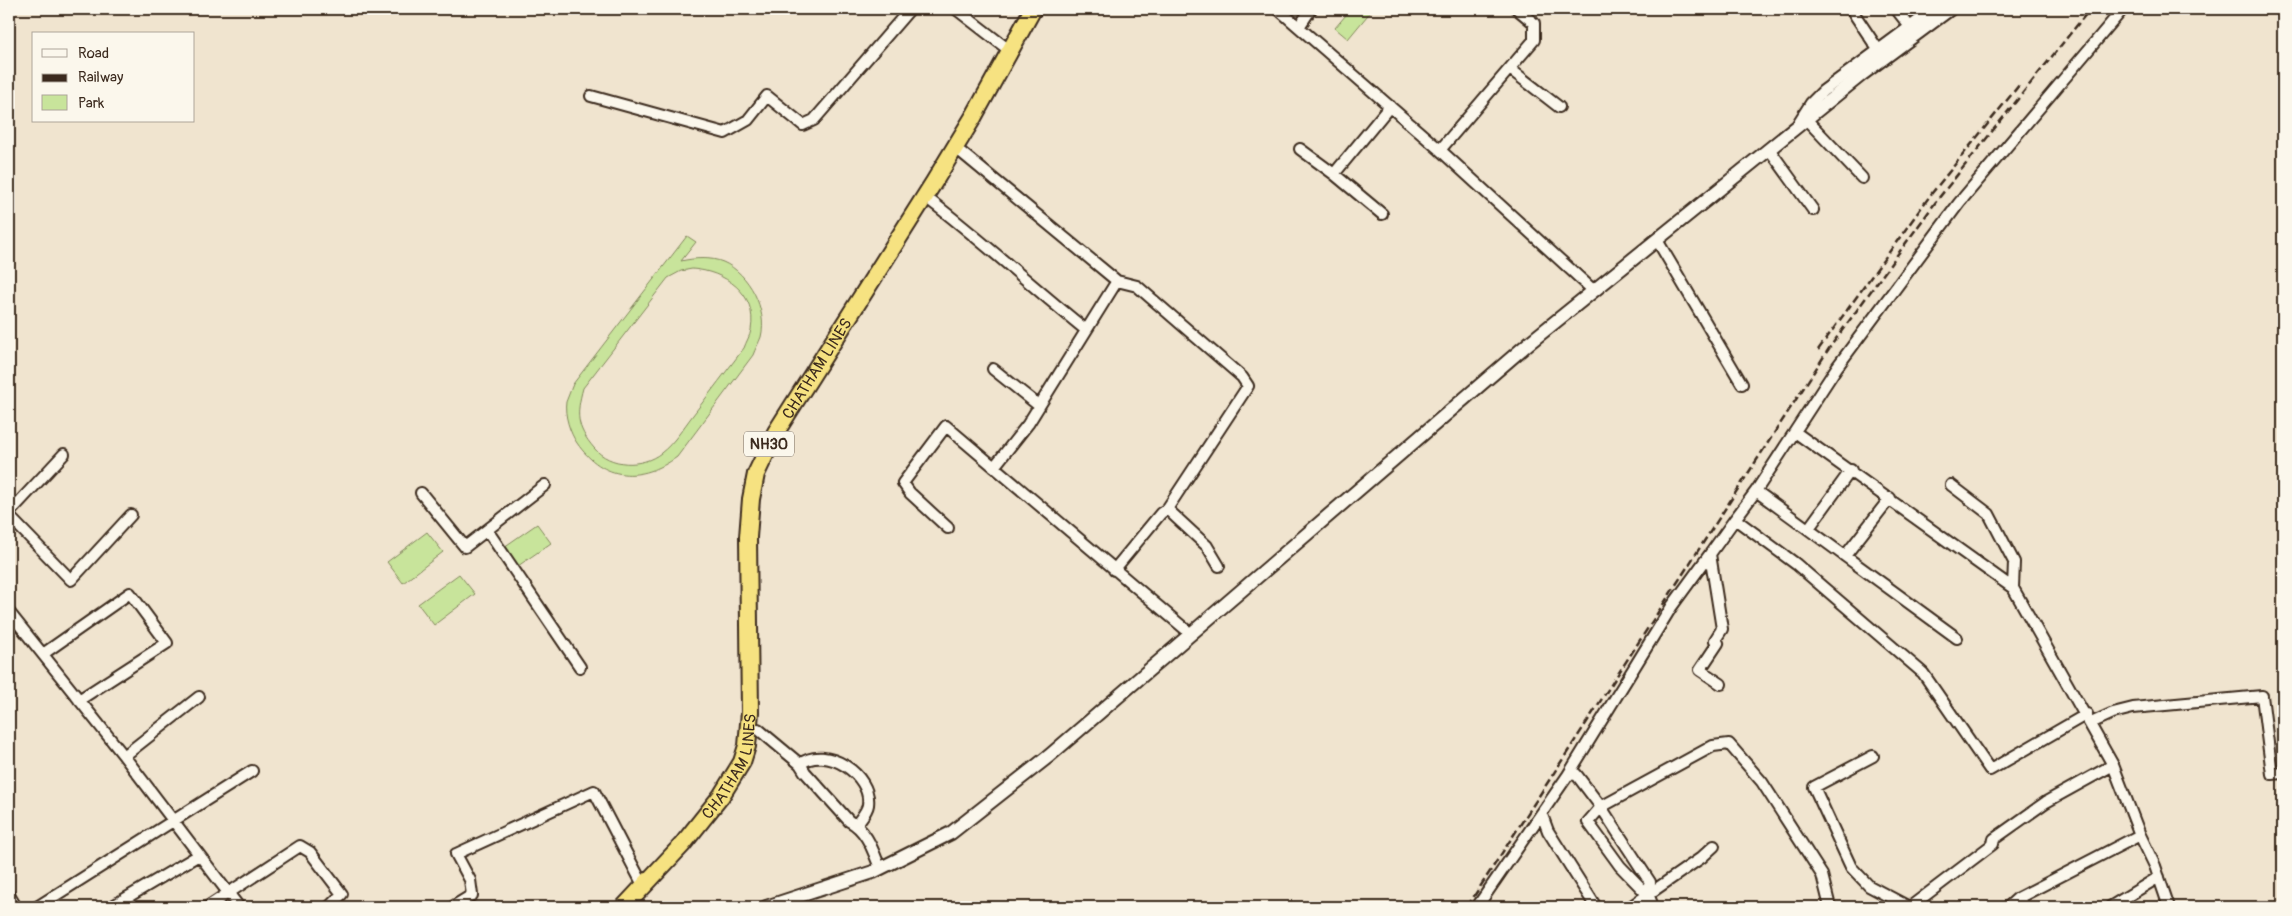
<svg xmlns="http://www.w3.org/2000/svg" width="2292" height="916" viewBox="0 0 2292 916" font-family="Pangolin,sans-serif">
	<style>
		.park { fill: #c8e49b; stroke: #82875c; fill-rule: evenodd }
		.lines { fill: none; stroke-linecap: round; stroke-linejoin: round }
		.minor-casing { stroke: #3b2a1e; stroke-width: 14 }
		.tertiary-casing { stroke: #3b2a1e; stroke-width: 16 }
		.trunk-casing { stroke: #3b2a1e; stroke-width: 20 }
		.minor { stroke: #fbf7ec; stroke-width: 10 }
		.tertiary { stroke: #fbf7ec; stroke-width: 12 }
		.trunk { stroke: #f6e281; stroke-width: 16 }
		.rail { stroke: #3b2a1e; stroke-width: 2.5; stroke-dasharray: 8 4; stroke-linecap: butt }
		.labels { text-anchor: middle; stroke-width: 4; stroke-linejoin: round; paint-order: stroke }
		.shield { fill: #fbf7ec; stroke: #75685c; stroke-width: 1 }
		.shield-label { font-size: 15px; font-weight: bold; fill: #3b2a1e }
		.street-label { font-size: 16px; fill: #3b2a1e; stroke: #fbf7ec }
	</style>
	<rect width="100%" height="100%" fill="#f0e4cf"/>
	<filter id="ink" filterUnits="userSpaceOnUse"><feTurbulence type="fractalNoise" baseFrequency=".02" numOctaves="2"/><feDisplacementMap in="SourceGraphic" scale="10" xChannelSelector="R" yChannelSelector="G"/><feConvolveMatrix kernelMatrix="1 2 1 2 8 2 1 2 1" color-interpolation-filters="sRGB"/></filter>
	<g filter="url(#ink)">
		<path class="park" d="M1351 9 1372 10 1348 39 1335 28Z
			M687 236 696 242 681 261C694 258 711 257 723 262 749 273 768 310 761 337 759 343 755 349 753 355L677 457C641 483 603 481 577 443 570 433 564 415 566 402 568 396 571 390 573 384ZM692 269C724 271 758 293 751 330 750 336 746 342 744 348 727 370 710 393 693 415 683 428 674 443 661 453 642 468 610 467 594 448 576 427 576 414 583 388L668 278 681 271Z
			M537 524 551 543 518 566 504 547Z
			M427 532 443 552 403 583 387 562Z
			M459 574 475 594 434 625 418 604Z"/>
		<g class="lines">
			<g class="minor-casing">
				<path id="minor" d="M956 9 1009 50
					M1278 9 1440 150
					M1517 9 1534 23V40L1440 150 1594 291
					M1851 9 1879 51
					M1896 9 1910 27
					M1299 27 1311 9
					M1510 69 1559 107
					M591 96 725 133 748 120 767 96 803 125 814 120 910 9
					M1806 119 1862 178
					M1799 122 1811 103 1823 91 1934 9
					M1300 149 1334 174 1390 106
					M1769 149 1813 210
					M962 153 1117 281 1137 286 1242 377 1248 386 1167 509 1161 513 1114 570
					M1334 174 1382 214
					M932 202C985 243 1034 288 1086 330
					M1657 240 1742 384
					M993 369 1038 405
					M1795 432 2013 588 2113 765 2140 835 2155 866 2169 907
					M994 467 1028 424 1117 281
					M1951 485 1989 514 2014 562 2013 588
					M1756 491 1957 638
					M421 493 465 547 545 485
					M1167 509 1207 546 1219 566
					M9 513 64 454
					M9 516 71 580 131 515
					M948 528 910 493 903 483 946 426 1191 634
					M1809 528 1851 470
					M487 530 580 667
					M1845 556 1890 498
					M9 612 124 756 239 907
					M43 654 130 593 167 643 79 700
					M1721 684 1700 670 1718 643 1715 640 1722 629 1710 554 1735 519
					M2087 714 1990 770 1923 673 1796 564 1735 519 1756 491 1837 367 1959 203 2123 9
					M2091 723 2113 713 2133 708 2262 696 2272 774 2283 773
					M758 729 800 764 805 772 849 821C867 830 873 851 880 868
					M124 756 199 697
					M1873 756 1814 787 1851 867 1869 886 1909 907
					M800 764C826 744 872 775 868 805 867 812 860 819 856 825
					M1568 775 1576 774 1601 807 1650 882 1649 896
					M1542 815 1548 831 1596 907
					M9 895 16 907
					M2018 898 2140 835
					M454 906 472 895 470 880 456 854 594 791 644 887
					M37 907 252 771
					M111 907 199 855
					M207 907 300 846 310 852 342 894 329 907
					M1477 907 1568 775 1672 606 1710 554
					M1630 907 1701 858 1714 846
					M1653 907 1649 896 1620 866 1588 822 1601 807 1713 746 1729 744 1762 782 1822 875 1830 907
					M1910 907 1993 844 1994 839 2046 802 2113 765
					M2008 907 2018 898 2024 907
					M2110 907 2159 877"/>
			</g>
			<g class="tertiary-casing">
				<path id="tertiary" d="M766 907 873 872 951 833 1049 756 1529 343 1861 75 1950 9"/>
			</g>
			<g class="trunk-casing">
				<g id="trunk">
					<path id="s1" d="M624 907 682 845 721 796 742 762 747 746 750 712 748 537 751 499 756 474 776 432 934 182 974 116 1033 9"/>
				</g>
			</g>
			<use href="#minor" class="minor"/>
			<use href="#tertiary" class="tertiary"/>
			<use href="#trunk" class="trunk"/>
			<path class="rail" d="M1818 350 1932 193 2020 84
				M1467 907 1830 347 1938 199 2090 9"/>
		</g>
	</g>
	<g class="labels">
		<rect class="shield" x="744" y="431.5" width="50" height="25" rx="4"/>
		<g class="shield-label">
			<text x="769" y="449">NH30</text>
		</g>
		<g class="street-label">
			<text dy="6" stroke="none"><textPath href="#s1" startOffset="599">CHATHAM LINES</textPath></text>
			<text dy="6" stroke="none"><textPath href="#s1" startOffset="179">CHATHAM LINES</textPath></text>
		</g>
	</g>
	<rect width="2292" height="916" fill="none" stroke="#fbf7ec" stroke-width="30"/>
	<rect x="15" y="15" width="2262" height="886" fill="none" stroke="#3b2a1e" stroke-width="2" filter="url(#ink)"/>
	<rect x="32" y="32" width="162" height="90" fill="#fbf7ec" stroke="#aea59a"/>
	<rect x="42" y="49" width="25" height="8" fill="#fbf7ec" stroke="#aea59a"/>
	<text x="78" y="58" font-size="15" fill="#3b2a1e">Road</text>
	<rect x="42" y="74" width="25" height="8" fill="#3b2a1e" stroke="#aea59a"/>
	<text x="78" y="82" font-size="15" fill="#3b2a1e">Railway</text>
	<rect x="42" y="95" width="25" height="15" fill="#c8e49b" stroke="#aea59a"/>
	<text x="78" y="108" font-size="15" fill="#3b2a1e">Park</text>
</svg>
